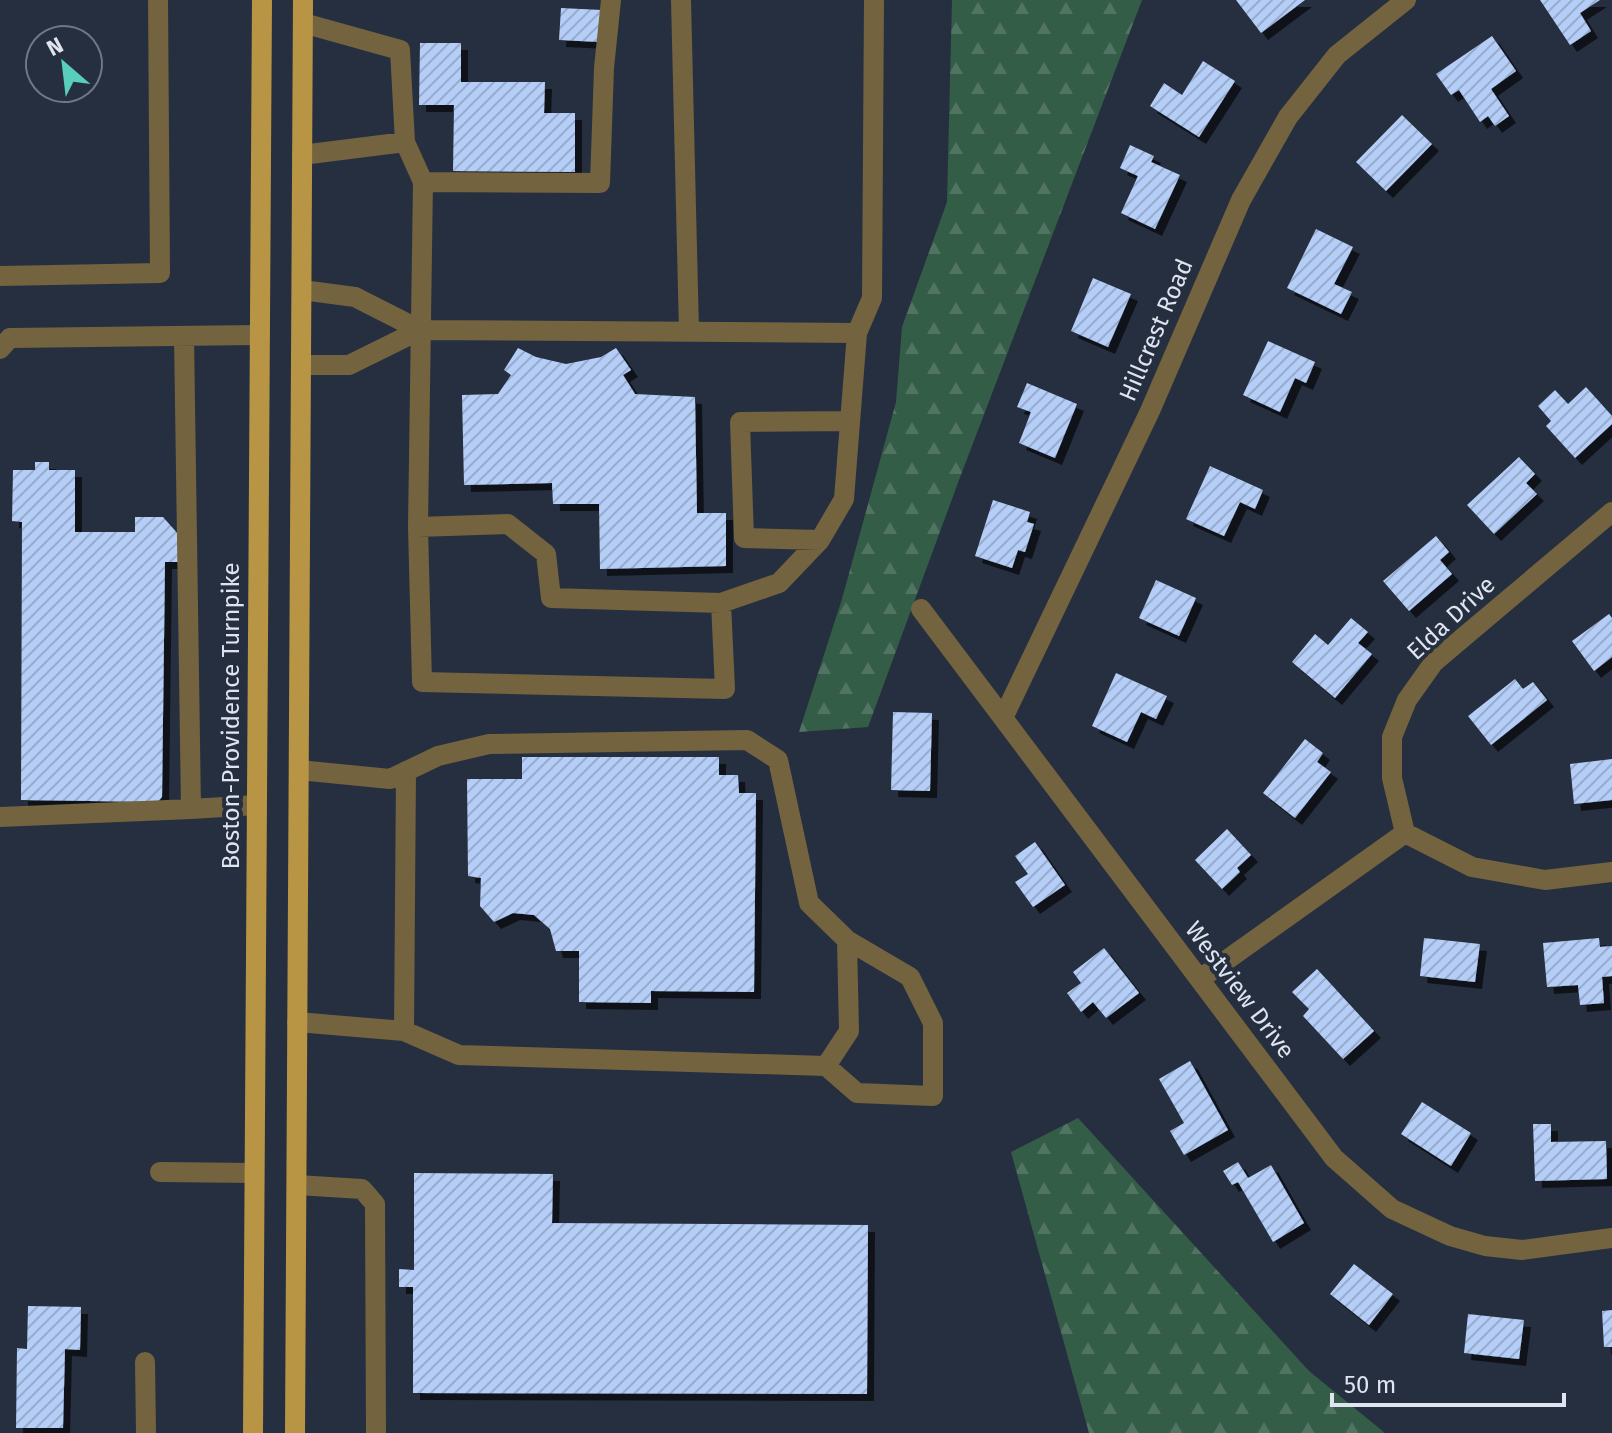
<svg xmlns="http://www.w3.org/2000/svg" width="1612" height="1433" viewBox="0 0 1612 1433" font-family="'Fira Sans',sans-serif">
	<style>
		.forest { fill: url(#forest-firs) }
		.building { fill: url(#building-hatch); filter: url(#shadow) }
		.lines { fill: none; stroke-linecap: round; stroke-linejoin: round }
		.minor { stroke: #73633f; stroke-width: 20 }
		.major { stroke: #b89545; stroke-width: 20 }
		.labels { text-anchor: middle; stroke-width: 8; stroke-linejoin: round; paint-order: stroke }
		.street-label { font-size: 24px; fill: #dfe5f0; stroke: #262f3f }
	</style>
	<defs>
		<pattern id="forest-firs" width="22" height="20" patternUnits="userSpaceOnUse" patternTransform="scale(2)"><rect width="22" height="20" fill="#345d47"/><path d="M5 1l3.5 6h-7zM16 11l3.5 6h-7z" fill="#517462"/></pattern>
		<pattern id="building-hatch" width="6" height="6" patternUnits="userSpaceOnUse" patternTransform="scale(2)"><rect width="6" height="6" fill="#b5cef8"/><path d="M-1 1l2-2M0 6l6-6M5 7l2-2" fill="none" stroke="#98accc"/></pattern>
		<filter id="shadow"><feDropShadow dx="7" dy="7" stdDeviation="0" flood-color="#0009"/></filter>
	</defs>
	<rect width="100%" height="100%" fill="#262f3f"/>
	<path class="forest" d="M952 0H1142L959 480 868 727 799 732 842 599 896 402 902 327 947 202Z
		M1078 1118 1309 1371 1385 1433H1089L1011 1152Z"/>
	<path class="building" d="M1236 0H1305L1261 33Z
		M1540 0H1600L1580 13 1591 31 1570 45Z
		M561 8 602 10 600 42 559 40Z
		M1492 36 1516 71 1491 89 1509 116 1495 126 1488 116 1480 122 1459 90 1451 95 1436 74Z
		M420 43H461V82H545L544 113H575V172L453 171 454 105H419Z
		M1203 61 1235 81 1199 137 1150 106 1164 83 1182 95Z
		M1402 115 1432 144 1386 191 1356 162Z
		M1130 145 1154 156 1151 162 1180 175 1155 229 1121 213 1138 176 1120 168Z
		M1316 229 1353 247 1334 284 1352 292 1341 314 1287 288Z
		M1093 278 1131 294 1108 347 1071 331Z
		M1268 341 1315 362 1306 383 1295 378 1280 412 1243 395Z
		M518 348 536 357 566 364 601 357 616 348 631 370 623 375 635 394 695 397 697 513H726V566L600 569 599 504H553L552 483 464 485 462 395 498 394 511 375 504 370Z
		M1027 383 1077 404 1055 458 1019 443 1031 412 1017 407Z
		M1586 387 1612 416V424L1575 458 1546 426 1551 421 1538 406 1555 390 1568 404Z
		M1519 457 1535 474 1526 483 1537 494 1494 534 1467 505Z
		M35 462H49V470H75V532H135V517H163L178 534 179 562H165L162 797 158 802 21 800 22 522 12 521 13 470H35Z
		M1210 466 1263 490 1255 509 1240 502 1224 536 1186 519Z
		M993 500 1030 512 1027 522 1034 524 1025 552 1018 550 1012 568 975 556Z
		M1436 536 1449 552 1440 560 1452 574 1409 611 1383 581Z
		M1156 580 1196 598 1179 636 1139 618Z
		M1609 614 1612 618V657L1594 671 1572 641Z
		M1351 618 1368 632 1358 643 1372 654 1335 698 1292 662 1315 634 1328 645Z
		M1116 673 1167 696 1156 719 1141 712 1127 742 1092 726Z
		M1515 679 1523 689 1533 682 1547 700 1491 745 1468 716Z
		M893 712 932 713 930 791 891 790Z
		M1305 739 1323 753 1317 762 1331 772 1295 818 1263 793Z
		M522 757H719V775H738L739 793H756L754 992 651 991V1003L579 1002V951H556L550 929 534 915 513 913 494 922 480 906 481 878 468 876 467 779H522Z
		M1612 759V800L1574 804 1570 764Z
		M1227 829 1251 855 1237 868 1240 872 1222 889 1195 860Z
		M1035 842 1065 885 1033 907 1015 882 1028 874 1015 856Z
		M1424 938 1480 944 1475 982 1420 976Z
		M1599 938 1600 947 1612 946V976L1602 977 1604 1003 1580 1005 1578 985 1547 987 1543 943Z
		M1104 948 1139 993 1106 1018 1093 1002 1081 1012 1067 993 1081 983 1073 972Z
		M1317 969 1374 1031 1343 1059 1303 1016 1309 1009 1292 992Z
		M1190 1061 1228 1130 1184 1155 1170 1131 1184 1123 1159 1079Z
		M1422 1102 1471 1133 1451 1166 1401 1134Z
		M1533 1124H1551V1142L1606 1141 1607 1179 1535 1181Z
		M1238 1162 1248 1178 1271 1165 1304 1223 1273 1242 1238 1182 1232 1185 1223 1171Z
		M414 1173 553 1174 552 1223 868 1225 867 1394 413 1393V1287H399V1269L414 1270Z
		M1354 1264 1393 1294 1369 1325 1330 1294Z
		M28 1306 81 1307 80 1350 65 1349 63 1428H16L17 1348 27 1349Z
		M1612 1310V1347H1604L1602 1311Z
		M1468 1314 1524 1320 1519 1359 1464 1353Z"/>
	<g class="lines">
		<path class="minor" d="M611 0 604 68 600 183 423 182 418 527 422 682 725 689 721 603
			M681 0 689 332
			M303 23 400 50 405 142 423 182
			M302 155 405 142
			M0 276 160 273 158 0
			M302 290 355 297 420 330 857 333 844 499 820 540 779 583 721 603 551 598 546 554 508 524 418 527
			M857 333 872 298 874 0
			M184 336 191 809 256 805
			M0 349 10 338 260 335
			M301 365H349L420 330
			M820 540 744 538 740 422 850 421
			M921 609 1334 1158 1392 1209 1450 1236 1485 1246 1522 1250 1612 1238
			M1004 716 1150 411 1241 200 1288 117 1337 55 1406 0
			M0 817 191 809
			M1405 833 1472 867 1545 880 1612 872
			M1200 979 1405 833 1392 778V737L1407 700 1434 662 1612 512
			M297 1022 404 1031 459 1055 826 1066 857 1093 933 1096V1023L910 977 847 940 809 903 778 760 747 740 489 744 438 756 390 779 299 770
			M404 1031 406 771
			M826 1066 849 1031 847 940
			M160 1172 254 1173
			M297 1185 362 1189 375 1204 376 1433
			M145 1362 146 1433"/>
		<path class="major" d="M253 1433 262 0
			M295 1433 303 0"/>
	</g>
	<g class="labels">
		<g class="street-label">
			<text transform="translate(1156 330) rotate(-67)" y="8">Hillcrest Road</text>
			<text transform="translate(1451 618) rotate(-43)" y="8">Elda Drive</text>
			<text transform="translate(231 716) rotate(-90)" y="8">Boston-Providence Turnpike</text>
			<text transform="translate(1240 990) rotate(53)" y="8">Westview Drive</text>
		</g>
	</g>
	<g transform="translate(64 64) rotate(332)"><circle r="38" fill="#262f3f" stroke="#707886" stroke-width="2"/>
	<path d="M0-6L14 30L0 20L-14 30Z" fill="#5acebd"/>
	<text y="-12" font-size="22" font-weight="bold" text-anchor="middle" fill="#dfe5f0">N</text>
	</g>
	<path d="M1332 1393v12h232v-12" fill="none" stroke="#dfe5f0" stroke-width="4"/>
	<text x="1344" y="1393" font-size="24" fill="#dfe5f0" stroke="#262f3f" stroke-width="6" paint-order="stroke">50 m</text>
</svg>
